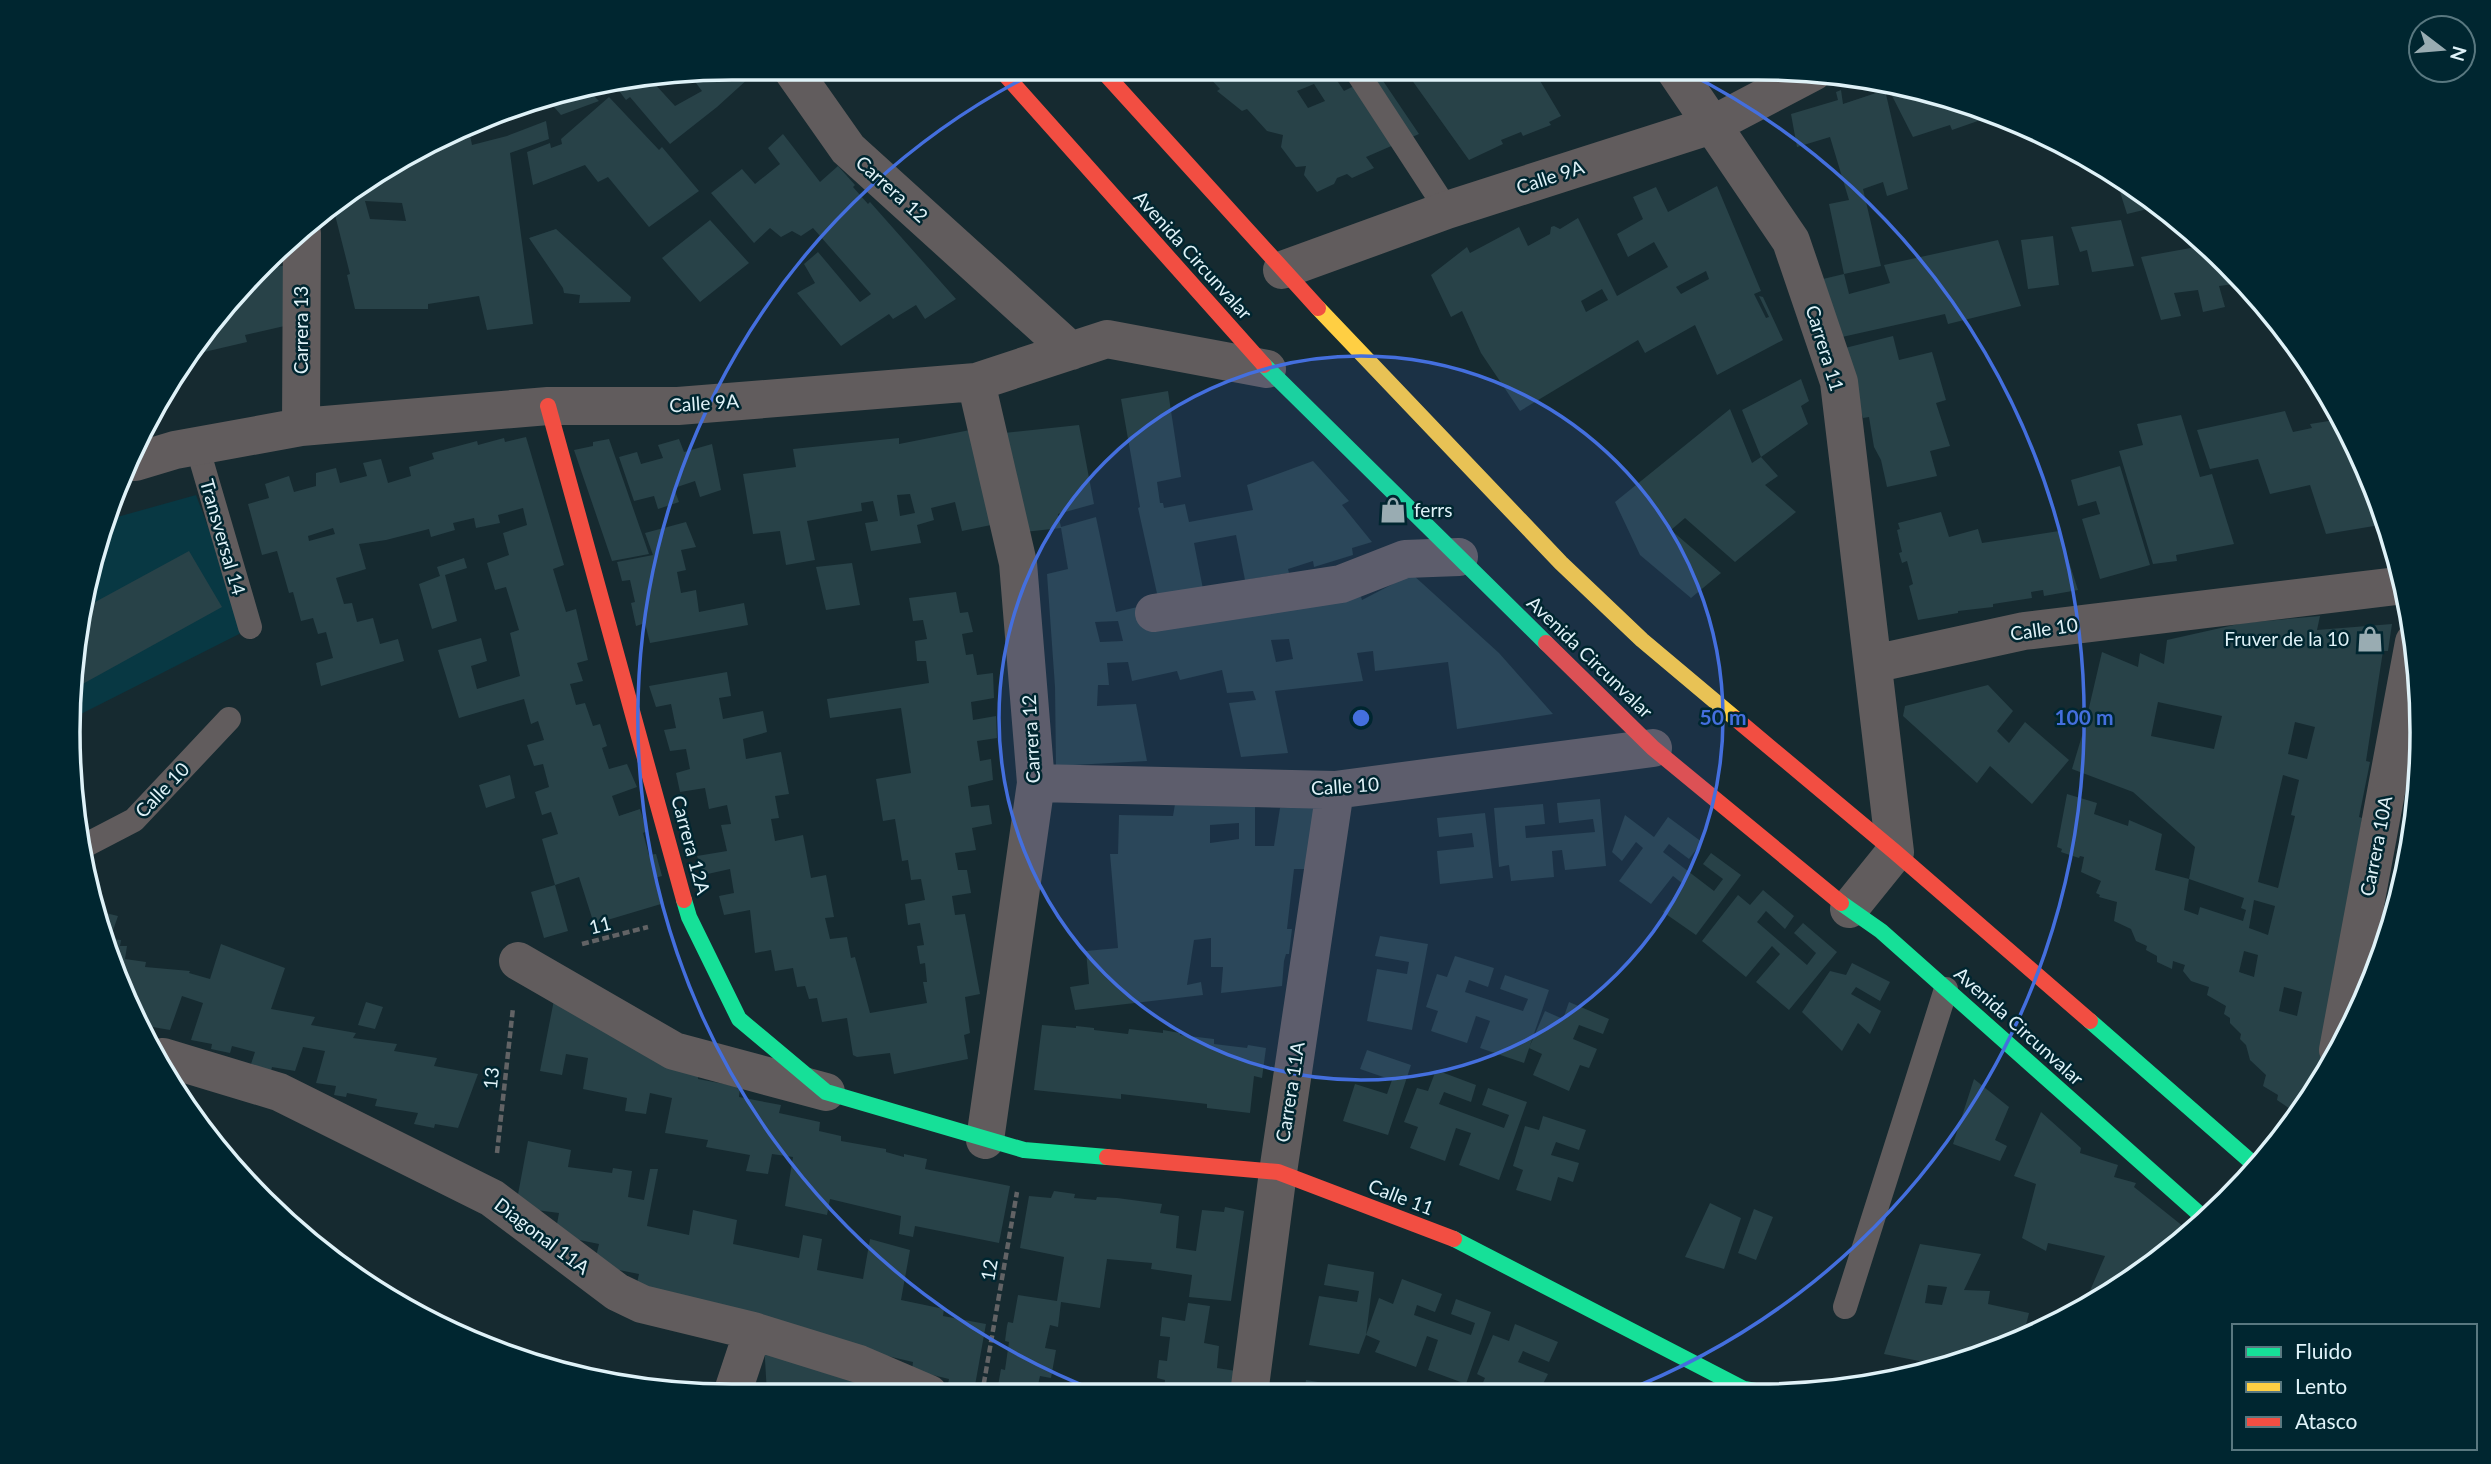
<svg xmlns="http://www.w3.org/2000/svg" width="2491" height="1464" viewBox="0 0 2491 1464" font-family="Lato,sans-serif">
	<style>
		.built { fill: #083843 }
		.building { fill: #284248; fill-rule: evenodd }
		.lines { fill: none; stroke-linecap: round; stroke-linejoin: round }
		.path { stroke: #626365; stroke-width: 4.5; stroke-dasharray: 7 3.5; stroke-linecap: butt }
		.lane { stroke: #615c5d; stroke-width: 24 }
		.street { stroke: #615c5d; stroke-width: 38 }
		.fast { stroke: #16e098; stroke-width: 16 }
		.slow { stroke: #ffcf43; stroke-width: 16 }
		.jam { stroke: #f24e42; stroke-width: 16 }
		.ring { fill: none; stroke: #446fde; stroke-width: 3.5 }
		.labels { text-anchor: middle; stroke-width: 5; stroke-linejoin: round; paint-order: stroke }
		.street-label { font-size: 19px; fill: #dff2f8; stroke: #002630 }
		.poi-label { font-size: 19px; fill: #dff2f8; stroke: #002630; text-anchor: start }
		.rim { fill: none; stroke: #dff2f8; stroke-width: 3.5 }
		.centre { fill: #446fde; stroke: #002630; stroke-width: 3.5 }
		.ring-label { font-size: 21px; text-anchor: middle; font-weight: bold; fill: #446fde; stroke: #002630; stroke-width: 5; stroke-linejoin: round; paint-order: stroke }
	</style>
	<rect width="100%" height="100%" fill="#162a30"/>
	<path class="built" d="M196 495 247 630 75 717 91 560 110 519Z"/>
	<path class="building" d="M732 68H760L717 107 670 144 630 97 626 100 616 87 652 81 675 106 702 91 690 75Z
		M1221 69H1339L1332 73 1344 91 1360 83 1350 69H1375L1419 134 1366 157 1374 168 1352 178 1347 174 1337 178 1334 184 1317 192 1304 175 1306 166 1296 167 1281 147 1283 135 1267 131 1247 109 1242 111 1217 91 1220 89 1207 75ZM1314 84 1325 101 1308 108 1297 91Z
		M1404 69H1533L1561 116 1549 122 1551 125 1523 136 1521 132 1501 140 1503 144 1469 160Z
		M1887 86 1972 103 1995 115 1952 130 1950 125 1913 137Z
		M1841 90 1843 104 1885 90 1908 189 1887 196 1883 182 1863 189 1881 266 1844 274 1829 204 1849 200 1830 137 1797 147 1791 114 1838 100 1836 92Z
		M590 92 599 101 561 115 547 99Z
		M609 97 659 150 662 147 699 191 649 227 608 177 598 182 585 165 533 185 527 152 550 143 551 148 562 144 561 139Z
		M546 121 549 139 510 153 533 324 487 330 479 296 428 304V309H355L347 275 350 274 332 203 469 130 472 145 507 136ZM365 201 402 203 406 221 370 219Z
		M783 134 820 182 838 166 855 185 853 187 868 204 870 202 956 299 925 319 916 305 893 319 889 314 841 346 797 293 815 283 804 264 818 252 860 302 871 294 813 228 801 236 792 231 781 237 770 228 754 243 711 193 742 169 755 184 780 164 768 148Z
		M2114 173 2127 180 2160 206 2127 214Z
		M1717 186 1761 291 1754 294 1766 318 1769 317 1759 296 1763 297 1783 340 1717 375 1695 325 1645 353 1638 340 1520 411 1481 353 1462 311 1451 317 1431 275 1467 247 1470 253 1519 227 1528 246 1550 234 1551 227 1554 226 1560 229 1578 218 1617 296 1668 267 1654 242 1628 257 1617 234 1643 219 1633 197 1656 187 1668 212ZM1706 271 1709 279 1681 294 1676 287ZM1602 289 1608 300 1586 312 1581 301Z
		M710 220 749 263 700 302 662 258Z
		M2121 220 2134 266 2092 272 2087 250 2080 252 2071 227Z
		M556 229 631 297 630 302 579 303 580 295 564 293 563 288 529 238Z
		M2053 236 2059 285 2028 289 2021 240Z
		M1998 240 2021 306 1948 324 1945 314 1842 337 1823 279 1844 274 1849 294 1890 283 1884 265Z
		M2207 245 2228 262 2260 301 2247 304 2242 283 2219 286 2225 307 2203 312 2198 290 2174 293 2181 316 2161 320 2141 257Z
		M299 263 315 319 245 335 247 342 187 356 270 268Z
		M1893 336 1899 360 1932 352 1946 400 1936 403 1950 446 1930 451 1937 476 1887 487 1881 460 1874 447 1869 417 1863 418 1841 349Z
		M1801 379 1809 401 1801 406 1808 424 1761 457 1778 476 1765 485 1796 512 1735 562 1685 518 1671 530 1721 573 1691 598 1640 555 1615 502 1730 409 1752 463 1761 457 1742 410Z
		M1168 391 1181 477 1157 482 1160 503H1163L1164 508 1185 504 1189 522 1253 510 1247 485 1313 461 1349 501 1342 505 1372 542 1352 548 1353 555 1314 567 1313 561 1288 569 1289 573 1245 580 1236 535 1194 543 1203 589 1158 598 1138 508 1140 507 1121 399Z
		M2285 411 2293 432 2312 428 2310 424 2335 420 2341 439 2350 437 2372 478 2386 524 2326 534 2310 485 2270 494 2258 459 2210 469 2197 430Z
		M2181 415 2200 477 2212 474 2234 544 2176 555 2177 561 2153 564 2119 451 2143 445 2137 424Z
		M1079 425 1094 504 1058 514 1061 527 1096 517 1116 612 1146 605 1361 597 1362 600 1412 574 1499 653 1553 714 1457 729 1448 662 1375 671 1373 651 1357 653 1363 681 1275 691 1288 753 1241 757 1229 703 1256 700 1253 691 1227 693 1222 670 1180 680 1177 671 1132 681 1128 662 1107 663 1109 685H1098L1097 706 1136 704 1147 761 1056 766 1055 687 1047 574 1068 569 1061 528 1024 532 1004 433ZM1118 621 1123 641 1100 642 1095 622ZM1289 639 1293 659 1276 662 1271 640Z
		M970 430 991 525 962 531 955 502 931 508 934 520 917 525 921 543 871 551 865 523 878 521 873 501 861 503 862 511 807 521 815 560 786 565 780 531 753 534 743 474 796 467 793 449 899 438V444ZM910 494 915 513 900 516 897 495Z
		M526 437 564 565 553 569 566 612 576 609 588 660 577 663 583 681 570 684 576 705 585 703 593 726 600 724 607 746 602 748 609 769 627 764 637 787 612 796 619 816 640 809 647 831 643 833 649 855 656 854 662 876 654 878 661 904 594 924 579 877 555 885 542 839 558 834 551 812 542 815 535 792 549 787 543 764 534 766 527 745 544 740 538 721 531 724 524 699 459 718 438 650 481 638 487 661 471 666 477 689 520 676 510 633 519 630 506 587 495 590 487 563 509 555 503 533 527 525 523 508 498 515 500 523 476 528 474 518 453 523 455 530 431 537 429 529 386 540 359 544 366 569 336 578 344 604 352 603 357 622 373 618 380 644 398 639 404 661 321 686 316 663 333 658 326 632 318 634 313 618 301 621 293 592 289 593 277 551 262 555 248 504 269 498 265 484 289 476 294 492 316 486V473L336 468 340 483 367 476 363 463 381 459 388 483 411 476 409 467 434 459 432 453 477 441 478 445 504 438 505 442ZM333 528 335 534 309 541 308 536Z
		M609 439 649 554 612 561 574 450 593 446V442Z
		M679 439 684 452 712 444 721 490 700 497 695 481 674 488 679 502 658 509 654 496 634 501 619 457 637 452 641 464 663 458 658 445Z
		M2120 466 2150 565 2100 579 2082 519 2100 514 2096 501 2078 506 2071 480Z
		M1941 512 1949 537 1978 529 1982 543 2059 531 2078 590 2044 596 2043 590 2031 592 2032 598 1993 604V607L1958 611V613L1918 620 1909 586 1913 584 1907 561 1902 563 1899 553 1902 552 1897 530 1900 529 1898 523Z
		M686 522 696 547 681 550 686 570 677 572 681 593 696 590 699 612 744 603 748 625 650 643 645 623 636 626 631 603 635 602 630 580 622 581 617 562 653 555 645 533Z
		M189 551 222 607 79 686 86 607Z
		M464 558 467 568 445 575 457 621 432 629 419 584 440 576 437 567Z
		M852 563 860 605 826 610 816 567Z
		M956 592 960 613 968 612 973 632 962 634 966 655 973 654 977 675 993 673 994 698 971 702 973 720 996 716 997 738 977 741 980 761 991 759 993 780 968 786 971 807 989 805 992 824 972 828 976 850 955 853 958 870H967L971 893 952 896 955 915 965 914 980 994 965 997 970 1033 964 1035 968 1059 894 1074 890 1053 857 1057 853 1055 847 1018 822 1022 817 998 809 999 805 986 797 987 793 968 775 971 771 950 755 953 750 910 724 915 719 896 734 893 730 869 703 875 697 856 727 851 721 825 731 824 727 805 709 809 705 788 680 792 676 773 690 769 686 749 670 751 664 730 676 728 671 704 656 707 649 686 727 672 731 696 719 698 723 719 763 711 767 732 743 739 746 759 781 752 789 794 775 796 779 818 771 819 775 841 803 835 811 878 826 875 834 917 825 918 830 939 847 937 851 958 855 957 870 1013 927 1003 923 982H927L925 963 920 964 917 946 924 945 920 923 908 925 905 904 925 900 921 879 911 880 908 860 902 861 895 819 883 821 876 779 911 773 901 708 830 718 827 699 929 683 926 661H917L915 641 927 639 923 620 913 621 909 598Z
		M2320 616 2317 630 2392 624 2388 651H2383L2366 761 2370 762 2359 817 2362 818 2323 1072 2321 1071 2319 1086 2311 1100 2299 1115 2277 1100 2278 1095 2263 1086 2266 1075 2250 1060 2246 1045 2240 1039 2241 1034 2230 1023V1018L2224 1014 2226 1006 2207 995 2209 987 2191 981 2183 971 2185 965 2173 961 2172 969 2157 962V956L2146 950 2147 946 2136 941 2131 929 2114 921 2117 902 2099 897 2100 895 2096 893 2101 881 2081 872 2084 857 2080 856 2079 858 2061 852 2062 849 2057 847 2067 794 2097 803 2094 814 2128 826 2129 820 2162 834 2155 870 2189 879 2184 910 2198 915 2200 907 2243 921 2246 910 2241 908 2244 898 2189 879 2195 847 2133 792 2072 769 2084 729 2102 652 2138 667 2140 653 2164 664 2167 640 2243 623ZM2158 702 2222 716 2214 749 2151 736ZM2295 722 2315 727 2307 759 2288 754ZM2283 775 2299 780 2291 815 2295 816 2278 888 2258 882ZM2254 900 2275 906 2268 935 2249 928ZM2244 951 2258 955 2254 977 2239 972ZM2284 987 2302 992 2297 1016 2279 1011Z
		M1988 685 2013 711 1997 731 2009 743 2025 722 2069 760 2032 804 1990 766 1977 783 1903 716 1905 706Z
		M510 775 515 798 486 808 479 785Z
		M1255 797V846H1274L1280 808 1322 805 1306 869H1294L1287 929H1292L1289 954H1286L1284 961 1282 986 1221 993 1223 967H1211V938L1194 940 1187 985 1201 982 1203 995 1075 1010 1070 987 1089 984 1086 951 1118 948 1110 854H1118L1119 815 1173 816 1175 804ZM1239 823V839L1210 843V825Z
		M1600 799 1606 866 1565 870 1562 850 1552 851 1554 877 1511 881 1509 865 1499 867 1494 808 1543 804 1545 824 1525 826 1526 838 1595 832 1593 819 1559 823 1557 803Z
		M1485 813 1493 878 1440 884 1437 851 1474 847 1472 833 1439 837 1437 818Z
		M1625 815 1654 837 1668 817 1702 842 1689 859 1669 844 1663 852 1714 891 1723 879 1703 864 1711 853 1741 875 1696 935 1663 912 1683 884 1673 876 1651 904 1619 881 1643 848 1636 842 1622 861 1612 852Z
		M555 885 568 931 544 938 531 892Z
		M1763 890 1794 916 1785 929 1766 911 1757 922 1807 965 1816 953 1794 933 1803 923 1837 952 1789 1010 1756 982 1780 954 1772 946 1746 977 1702 941 1738 895 1750 905Z
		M97 911 118 916 110 939 121 940 120 946H127L125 959 146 962 145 967 190 971 189 973 210 979 221 944 285 968 271 1009 315 1017 311 1025 356 1033 353 1038 397 1044 394 1051 437 1058 434 1066 478 1074 458 1128 435 1124 434 1128 414 1124 418 1113 375 1106 377 1099 347 1093 346 1097 334 1095 336 1086 316 1083 325 1051 303 1047 295 1071 272 1067 271 1071 250 1067 255 1052 232 1046 230 1053 211 1049 212 1044 191 1040 203 1003 182 996 170 1030 147 1026 104 946Z
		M1380 936 1428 944 1412 1030 1367 1021 1377 969 1407 974 1409 962 1375 956Z
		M1455 956 1494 968 1488 987 1469 980 1465 992 1523 1011 1528 999 1500 989 1505 975 1549 990 1524 1063 1480 1048 1490 1021 1476 1016 1467 1043 1431 1031 1438 1011 1426 1007 1437 974 1447 977Z
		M1852 963 1890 982 1880 1001 1856 987 1851 994 1881 1011 1870 1034 1858 1023 1842 1051 1802 1012 1830 971 1846 975Z
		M554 1000 699 1069 698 1079 740 1087 739 1097 781 1105 779 1113 820 1122 819 1131 841 1136V1141L886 1149V1152L904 1157V1154L927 1159 925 1169 1010 1186 999 1243 915 1226 913 1237 899 1234 901 1216 830 1199 827 1215 785 1206 793 1157 772 1154 768 1174 746 1171 750 1155 706 1147 708 1140 665 1133 672 1098 650 1093 646 1114 625 1111 627 1098 583 1089 588 1058 566 1054 562 1075 540 1071Z
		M366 1002 383 1007 375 1029 358 1025Z
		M1569 1002 1609 1019 1603 1034 1579 1025 1573 1039 1597 1049 1589 1068 1580 1065 1569 1091 1533 1075 1542 1054 1529 1048 1545 1011 1563 1019Z
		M1042 1025 1076 1028V1026L1094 1028V1030L1128 1034 1129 1029 1163 1033V1030L1180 1033V1035L1214 1039V1044L1247 1048 1248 1045 1266 1048 1262 1078 1254 1076 1250 1113 1207 1108V1104L1121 1094V1099L1034 1090Z
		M1367 1050 1411 1065 1388 1135 1343 1121 1355 1084 1387 1094 1392 1080 1360 1069Z
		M1436 1070 1476 1085 1471 1102 1444 1092 1439 1104 1504 1128 1509 1115 1482 1105 1488 1088 1527 1102 1499 1180 1459 1165 1471 1133 1456 1128 1445 1161 1410 1148 1418 1127 1404 1122 1417 1088 1428 1091Z
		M1974 1079 2009 1107 1995 1140 2007 1146 2000 1161 1953 1144Z
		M2041 1112 2081 1148 2080 1153 2118 1165 2114 1177 2136 1183 2134 1187 2189 1231 2107 1294 2089 1293 2105 1256 2048 1243 2046 1251 2022 1238 2036 1184 2014 1176Z
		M1543 1116 1586 1130 1579 1150 1556 1142 1551 1155 1579 1163 1573 1182 1558 1177 1551 1201 1516 1190 1523 1170 1513 1166 1525 1126 1539 1130Z
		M528 1141 571 1150 568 1167 612 1173 613 1168 632 1171 628 1197 644 1200 650 1169H658L647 1226 689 1235 693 1210 737 1220 733 1244 799 1258 803 1235 822 1239 817 1270 863 1279 870 1239 910 1250 901 1300 944 1309 943 1316 986 1324 974 1391 948 1384 949 1379 912 1370 913 1362 634 1297 639 1274 594 1265 599 1244 555 1235 559 1213 521 1208 516 1205Z
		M1054 1191 1075 1194 1074 1198 1096 1200 1097 1197 1117 1198 1162 1204 1160 1213 1179 1216 1176 1248 1196 1251 1202 1210 1224 1212 1225 1207 1244 1211 1231 1301 1189 1297 1192 1275 1151 1269 1152 1263 1107 1259 1100 1308 1061 1302 1058 1327 1050 1325 1045 1348 1056 1350 1051 1378 1040 1376 1036 1394 997 1391 1001 1369 1005 1370 1009 1342 1005 1341 1007 1326 1008 1322 1013 1323 1018 1295 1057 1301 1064 1257 1020 1248 1029 1196 1051 1198Z
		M1710 1203 1741 1218 1724 1269 1685 1257Z
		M1754 1209 1773 1217 1756 1260 1738 1253Z
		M1920 1244 1981 1254 1964 1290 1990 1291 1988 1304 2029 1313 2023 1337 1972 1361 1944 1366 1884 1354ZM1928 1285 1947 1287 1942 1305 1925 1303Z
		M1328 1264 1374 1272 1366 1335 1359 1354 1309 1345 1319 1296 1357 1302 1359 1291 1324 1285Z
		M1402 1279 1442 1294 1435 1312 1417 1305 1414 1315 1471 1335 1475 1323 1451 1314 1456 1299 1491 1312 1466 1384 1428 1370 1438 1340 1427 1336 1416 1367 1375 1352 1380 1341 1366 1335 1379 1298 1393 1304Z
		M1188 1303 1210 1306 1204 1343 1219 1346 1217 1368 1236 1371 1233 1390 1213 1387 1212 1394H1163L1165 1380 1157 1378 1159 1360 1167 1361 1170 1337 1160 1336 1162 1317 1185 1321Z
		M1515 1324 1558 1342 1549 1362 1523 1351 1518 1362 1548 1374 1540 1390 1526 1384 1522 1394H1478L1485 1378 1477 1374 1493 1335 1509 1341Z
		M764 1342 874 1389 873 1394H767Z
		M1306 1380 1354 1388 1353 1394H1304Z
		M1623 1386 1640 1394H1619Z"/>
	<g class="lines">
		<path class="path" d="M582 944 648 927
			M497 1153 513 1008
			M982 1394 1017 1192"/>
		<path class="lane" d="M1355 69 1447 210
			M197 446 250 627
			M84 846 134 820 229 719
			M1845 1307 1946 989"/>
		<path class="street" d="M791 68 848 149 1071 351
			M1675 70 1791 241 1839 382 1895 852 1849 909
			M1282 270 1447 210 1712 125 1813 72
			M976 382 1018 563 1036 783 985 1140
			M301 427 302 233
			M135 462 175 450 301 427 548 406H678L976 382 1107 339 1267 369
			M1154 613 1341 584 1405 559 1459 557
			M1873 664 2024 631 2405 585
			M1036 783 1335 790 1653 748
			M518 961 674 1051 826 1092
			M2338 1050 2414 642
			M163 1057 279 1092 492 1198 617 1292 642 1304 753 1331 859 1364 929 1394
			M732 1394 753 1331
			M1249 1394 1278 1172 1335 790"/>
		<path class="fast" d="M1264 365 1546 643
			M684 900 689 917 739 1019 826 1092 1024 1150 1107 1157
			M1841 903 1881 931 2205 1219
			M2090 1021 2257 1167
			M1454 1239 1744 1389 1772 1394"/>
		<path class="slow" d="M1318 308 1561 563 1642 640 1736 719"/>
		<path class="jam" d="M1000 69 1264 365
			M1101 69 1318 308
			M548 406 684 900
			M1546 643 1653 748 1841 903
			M1736 719 1895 852 2090 1021
			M1107 1157 1278 1172 1454 1239"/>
	</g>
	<circle cx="1361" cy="718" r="362" fill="#446fde" fill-opacity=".12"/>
	<g class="ring">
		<circle cx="1361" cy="718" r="362"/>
		<path d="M1102 1393A723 723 0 0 1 1038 71M1684 71A723 723 0 0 1 1620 1393"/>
	</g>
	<defs>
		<g id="shop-bare" transform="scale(2.1)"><path d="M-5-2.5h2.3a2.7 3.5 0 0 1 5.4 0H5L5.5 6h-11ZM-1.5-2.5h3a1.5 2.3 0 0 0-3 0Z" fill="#99acb2" stroke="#002630" stroke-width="2.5" paint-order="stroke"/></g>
	</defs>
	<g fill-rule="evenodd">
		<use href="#shop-bare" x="1393" y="510"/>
		<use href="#shop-bare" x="2370" y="639"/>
	</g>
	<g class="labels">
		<g class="street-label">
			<text transform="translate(1550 177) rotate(-18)" y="7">Calle 9A</text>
			<text transform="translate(892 189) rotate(42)" y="7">Carrera 12</text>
			<text transform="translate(1193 255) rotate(48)" y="7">Avenida Circunvalar</text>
			<text transform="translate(301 330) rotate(-90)" y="7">Carrera 13</text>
			<text transform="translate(1825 348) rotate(73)" y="7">Carrera 11</text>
			<text transform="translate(704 403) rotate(-4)" y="7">Calle 9A</text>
			<text transform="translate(223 537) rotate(74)" y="7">Transversal 14</text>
			<text transform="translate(2044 629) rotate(-8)" y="7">Calle 10</text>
			<text transform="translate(1590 657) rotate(44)" y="7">Avenida Circunvalar</text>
			<text transform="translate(1031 739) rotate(-93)" y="7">Carrera 12</text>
			<text transform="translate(1345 786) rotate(-4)" y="7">Calle 10</text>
			<text transform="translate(162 790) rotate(-46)" y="7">Calle 10</text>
			<text transform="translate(691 845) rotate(75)" y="7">Carrera 12A</text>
			<text transform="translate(2376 846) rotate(-79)" y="7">Carrera 10A</text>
			<text transform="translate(600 925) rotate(-14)" y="7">11</text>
			<text transform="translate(2019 1026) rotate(42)" y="7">Avenida Circunvalar</text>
			<text transform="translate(491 1078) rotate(-84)" y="7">13</text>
			<text transform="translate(1290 1092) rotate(-81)" y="7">Carrera 11A</text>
			<text transform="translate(1401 1197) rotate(21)" y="7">Calle 11</text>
			<text transform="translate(542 1236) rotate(37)" y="7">Diagonal 11A</text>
			<text transform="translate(989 1270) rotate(-80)" y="7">12</text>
		</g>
		<g class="poi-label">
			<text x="1414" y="517">ferrs</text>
			<text x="2349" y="646" text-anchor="end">Fruver de la 10</text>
		</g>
	</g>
	<path d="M0 0H2491V1464H0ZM732 80H1758A652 652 0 0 1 2410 732V732A652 652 0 0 1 1758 1384H732A652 652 0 0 1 80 732V732A652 652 0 0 1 732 80Z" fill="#002630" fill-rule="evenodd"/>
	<path class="rim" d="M732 80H1758A652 652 0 0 1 2410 732V732A652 652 0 0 1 1758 1384H732A652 652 0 0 1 80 732V732A652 652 0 0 1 732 80Z"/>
	<circle cx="1361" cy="718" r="10" class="centre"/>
	<g class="ring-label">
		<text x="1723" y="725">50 m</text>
		<text x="2084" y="725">100 m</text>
	</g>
	<rect x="2232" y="1324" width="245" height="126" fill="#002630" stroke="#597880" stroke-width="2"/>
	<rect x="2246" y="1347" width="35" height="10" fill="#16e098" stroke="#597880" stroke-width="2"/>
	<text x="2295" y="1359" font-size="21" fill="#dff2f8">Fluido</text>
	<rect x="2246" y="1382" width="35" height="10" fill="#ffcf43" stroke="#597880" stroke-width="2"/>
	<text x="2295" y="1394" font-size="21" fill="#dff2f8">Lento</text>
	<rect x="2246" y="1417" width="35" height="10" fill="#f24e42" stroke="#597880" stroke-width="2"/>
	<text x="2295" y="1429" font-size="21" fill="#dff2f8">Atasco</text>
	<g transform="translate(2442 49) rotate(106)"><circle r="33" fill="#002630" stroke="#597880" stroke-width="2"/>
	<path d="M0-5L12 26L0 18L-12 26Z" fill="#99acb2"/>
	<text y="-10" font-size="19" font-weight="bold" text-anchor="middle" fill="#dff2f8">N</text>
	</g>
</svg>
